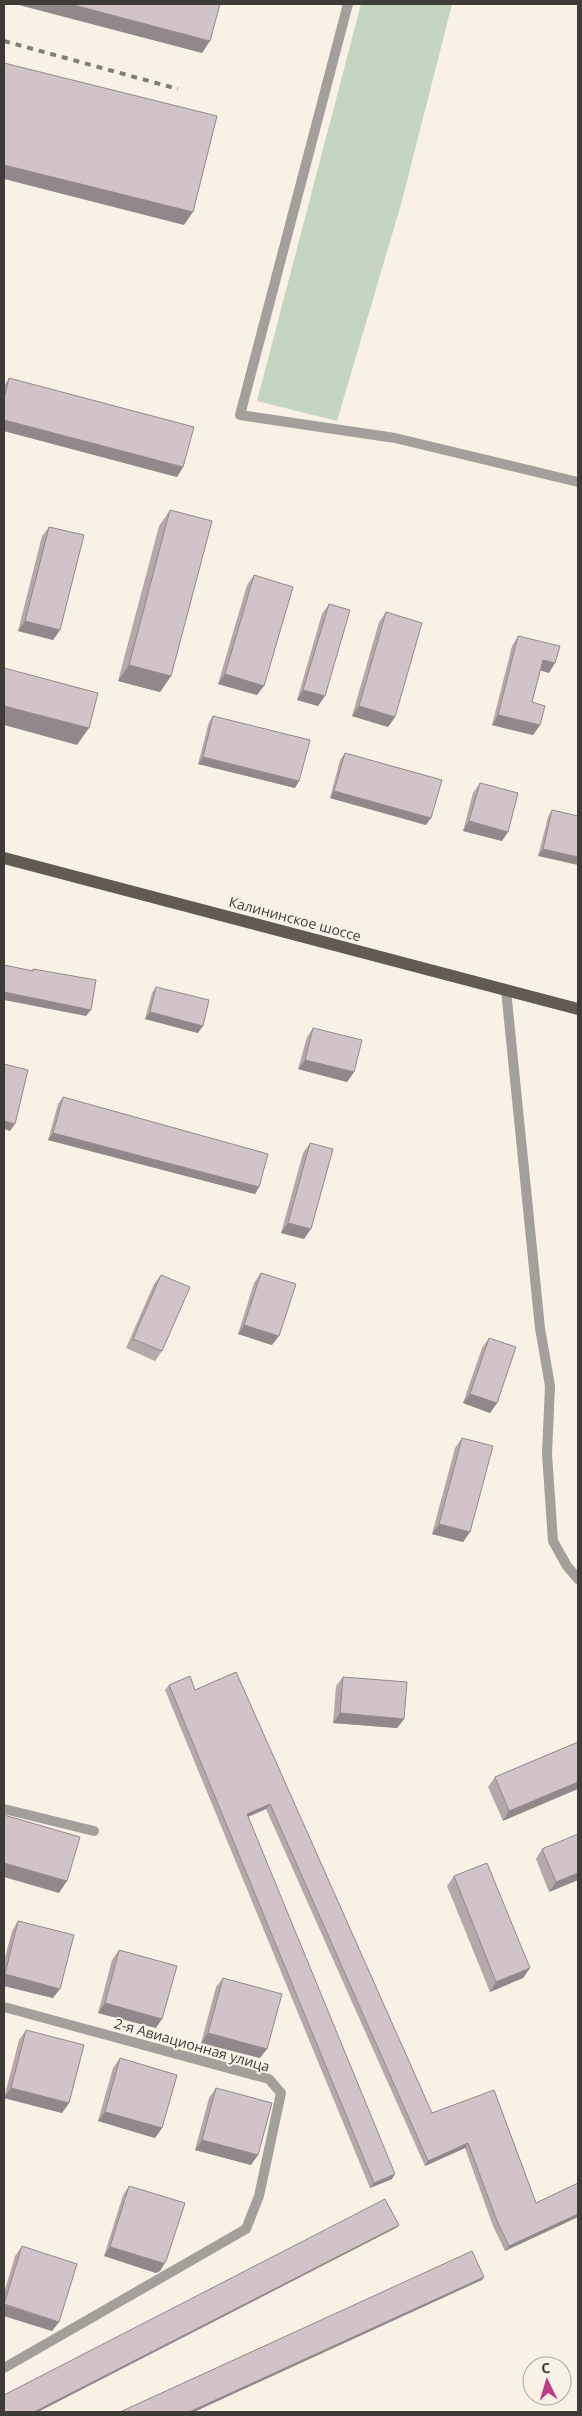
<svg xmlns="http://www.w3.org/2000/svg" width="582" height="2416" viewBox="0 0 582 2416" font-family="'Open Sans',sans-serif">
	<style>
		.garden { fill: #c5d6c0 }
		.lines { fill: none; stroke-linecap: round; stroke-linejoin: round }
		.minor { stroke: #a39f9a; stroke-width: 10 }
		.primary { stroke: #615b53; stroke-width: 12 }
		.rail { stroke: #837d76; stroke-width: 4; stroke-dasharray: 6 6; stroke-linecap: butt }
		.wall { fill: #b4a8ab }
		.shaded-wall { fill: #92888b }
		.building { fill: #d1c3c7; stroke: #92888b }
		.labels { text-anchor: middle; stroke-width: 4; stroke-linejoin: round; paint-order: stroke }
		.street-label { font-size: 14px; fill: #3f3c37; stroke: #faf1e6 }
	</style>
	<rect width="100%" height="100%" fill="#faf1e6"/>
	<path class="garden" d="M361 4H452L402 201 337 421 257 401Z"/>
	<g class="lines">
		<path class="minor" d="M348 4 240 415 395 438 578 482
			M506 990 540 1328 550 1386 547 1454 553 1541 567 1566 578 1579
			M4 1809 94 1831
			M4 2007 269 2079 281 2093 259 2196 246 2229 4 2368"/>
		<path class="primary" d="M4 858 578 1009"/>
		<path class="rail" d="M4 41 178 89"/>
	</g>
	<path class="wall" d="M9 378 183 467 177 477 4 431V386Z
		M170 510 171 676 160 692 118 681 159 526Z
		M49 527 60 630 53 640 18 631 42 536Z
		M254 575 257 695 218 684 247 585Z
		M329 604 318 706 297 700 322 614Z
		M386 612 395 717 388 727 352 716 379 622Z
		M518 636 549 673 540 670 532 702 540 725 533 735 492 725 512 646Z
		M213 716 299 781 295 788 198 764 209 722Z
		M345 753 426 825 330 798 340 760Z
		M480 783 502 841 463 831 473 793Z
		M552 810 578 816 538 856 548 817Z
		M156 987 198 1033 145 1019 152 993Z
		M313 1028 354 1072 347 1082 298 1069 307 1037Z
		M63 1097 259 1187 255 1194 48 1140 58 1104Z
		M310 1143 304 1239 281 1233 303 1153Z
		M261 1273 272 1345 238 1334 254 1283Z
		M161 1275 162 1351 155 1361 126 1348 154 1284Z
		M489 1338 497 1403 490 1413 463 1403 482 1348Z
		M462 1438 470 1532 463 1542 432 1534 455 1448Z
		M236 1672 432 2113 494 2090 536 2203 578 2183V2217L505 2251 493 2226 465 2148 425 2166 266 1809 248 1817 392 2179 370 2188 165 1690 169 1685 195 1690Z
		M343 1677 404 1719 397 1728 333 1723 336 1686Z
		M578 1742 503 1821 488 1787 495 1777Z
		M542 1849 578 1880 549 1892 536 1859Z
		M454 1876 530 1968 523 1978 490 1992 447 1886Z
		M18 1921 53 1998 4 1986V1961L12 1931Z
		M119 1950 156 2028 98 2013 112 1960Z
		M223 1978 260 2058 201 2043 216 1987Z
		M26 2030 69 2103 62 2113 4 2098 19 2040Z
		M120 2058 162 2128 155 2138 98 2121 113 2068Z
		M216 2088 251 2165 195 2150 209 2098Z
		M129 2186 166 2261 160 2271 156 2273 104 2256 123 2195Z
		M22 2246 59 2322 52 2331 4 2316V2293L15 2256Z"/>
	<path class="shaded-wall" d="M15 4H70L210 41 202 53Z
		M4 165 193 212 184 225 4 179Z
		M4 420 183 467 177 477 4 431Z
		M25 621 60 630 53 640 18 631Z
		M543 660 555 663 549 673 536 669Z
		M129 665 171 676 160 692 118 681Z
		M225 674 264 686 257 695 218 684Z
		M303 690 325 696 318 706 297 700Z
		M4 706 89 728 77 745 4 725Z
		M359 706 395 717 388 727 352 716Z
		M498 715 540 725 533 735 492 725Z
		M203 757 299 781 295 788 198 764Z
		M334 791 431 818 426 825 330 798Z
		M469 821 508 832 502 841 463 831Z
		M543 849 578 857V865L538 856Z
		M4 992 91 1010 86 1016 4 1000Z
		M150 1012 203 1026 198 1033 145 1019Z
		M305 1060 354 1072 347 1082 298 1069Z
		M4 1121 15 1124 10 1131 4 1129Z
		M53 1133 259 1187 255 1194 48 1140Z
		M288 1223 311 1229 304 1239 281 1233Z
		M244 1325 279 1336 272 1345 238 1334Z
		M470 1394 497 1403 490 1413 463 1403Z
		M439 1524 470 1532 463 1542 432 1534Z
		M340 1713 404 1719 397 1728 333 1723Z
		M578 1782V1789L503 1821 509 1811Z
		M270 1804 266 1809 243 1819 247 1814Z
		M4 1863 67 1881 59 1893 4 1877Z
		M578 1873V1880L549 1892 556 1882Z
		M530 1968 523 1978 490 1992 496 1982Z
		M5 1974 60 1989 53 1998 4 1986V1976Z
		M105 2003 162 2019 156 2028 98 2013Z
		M208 2033 267 2049 260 2058 201 2043Z
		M11 2088 69 2103 62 2113 4 2098Z
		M105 2112 162 2128 155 2138 98 2121Z
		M202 2140 258 2155 251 2165 195 2150Z
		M468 2143 465 2148 425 2166 428 2161Z
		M395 2174 392 2179 370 2188 374 2183Z
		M578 2214V2217L505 2251 509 2246Z
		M399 2225 396 2228 38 2412H34Z
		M110 2247 166 2261 160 2271 156 2273 104 2256Z
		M484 2277 482 2280 194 2412H189Z
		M4 2305 59 2322 52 2331 4 2316Z"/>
	<path class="building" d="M70 4H220L210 41Z
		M4 63 217 116 193 212 4 165Z
		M9 378 194 427 183 467 4 420V398Z
		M170 510 212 521 171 676 129 665Z
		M49 527 84 535 60 630 25 621Z
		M254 575 293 587 264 686 225 674Z
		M329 604 350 610 325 696 303 690Z
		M386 612 422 623 395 717 359 706Z
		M518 636 560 646 555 663 543 660 532 702 545 706 540 725 498 715Z
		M4 668 98 693 89 728 4 706Z
		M213 716 310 740 299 781 203 757Z
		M345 753 442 780 431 818 334 791Z
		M480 783 518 793 508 832 469 821Z
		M552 810 578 816V857L543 849Z
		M4 965 33 971V969L96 980 91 1010 4 992Z
		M156 987 209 1000 203 1026 150 1012Z
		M313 1028 362 1040 354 1072 305 1060Z
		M4 1064 28 1070 15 1124 4 1121Z
		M63 1097 268 1154 259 1187 53 1133Z
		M310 1143 333 1149 311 1229 288 1223Z
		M261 1273 296 1284 279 1336 244 1325Z
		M161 1275 190 1287 162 1351 133 1339Z
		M489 1338 516 1347 497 1403 470 1394Z
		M462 1438 493 1446 470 1532 439 1524Z
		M236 1672 432 2113 494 2090 536 2203 578 2183V2214L509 2246 497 2221 468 2143 428 2161 270 1804 247 1814 395 2174 374 2183 169 1685 190 1676 195 1690Z
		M343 1677 407 1682 404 1719 340 1713Z
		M578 1742V1782L509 1811 495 1777Z
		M4 1815 80 1837 67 1881 4 1863Z
		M578 1834V1873L556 1882 542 1849Z
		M487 1863 530 1968 496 1982 454 1876Z
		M18 1921 74 1935 60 1989 5 1974Z
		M119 1950 177 1966 162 2019 105 2003Z
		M223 1978 282 1994 267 2049 208 2033Z
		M26 2030 84 2045 69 2103 11 2088Z
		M120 2058 177 2075 162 2128 105 2112Z
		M216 2088 272 2103 258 2155 202 2140Z
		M129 2186 185 2203 166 2261 163 2263 110 2247Z
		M385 2199 399 2225 34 2412H4V2395Z
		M22 2246 77 2264 59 2322 4 2304Z
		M472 2251 484 2277 189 2412H120Z"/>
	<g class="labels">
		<g class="street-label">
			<text transform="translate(295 919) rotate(15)" y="5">Калининское шоссе</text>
			<text transform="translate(192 2045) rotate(16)" y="5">2-я Авиационная улица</text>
		</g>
	</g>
	<rect width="582" height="2416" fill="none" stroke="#3f3c37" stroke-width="10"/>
	<g transform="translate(547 2381) rotate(355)"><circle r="24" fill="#faf1e6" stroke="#afa9a0"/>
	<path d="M0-4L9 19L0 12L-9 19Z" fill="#bb3b87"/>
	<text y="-8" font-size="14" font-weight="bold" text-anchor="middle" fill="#3f3c37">С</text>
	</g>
</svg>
